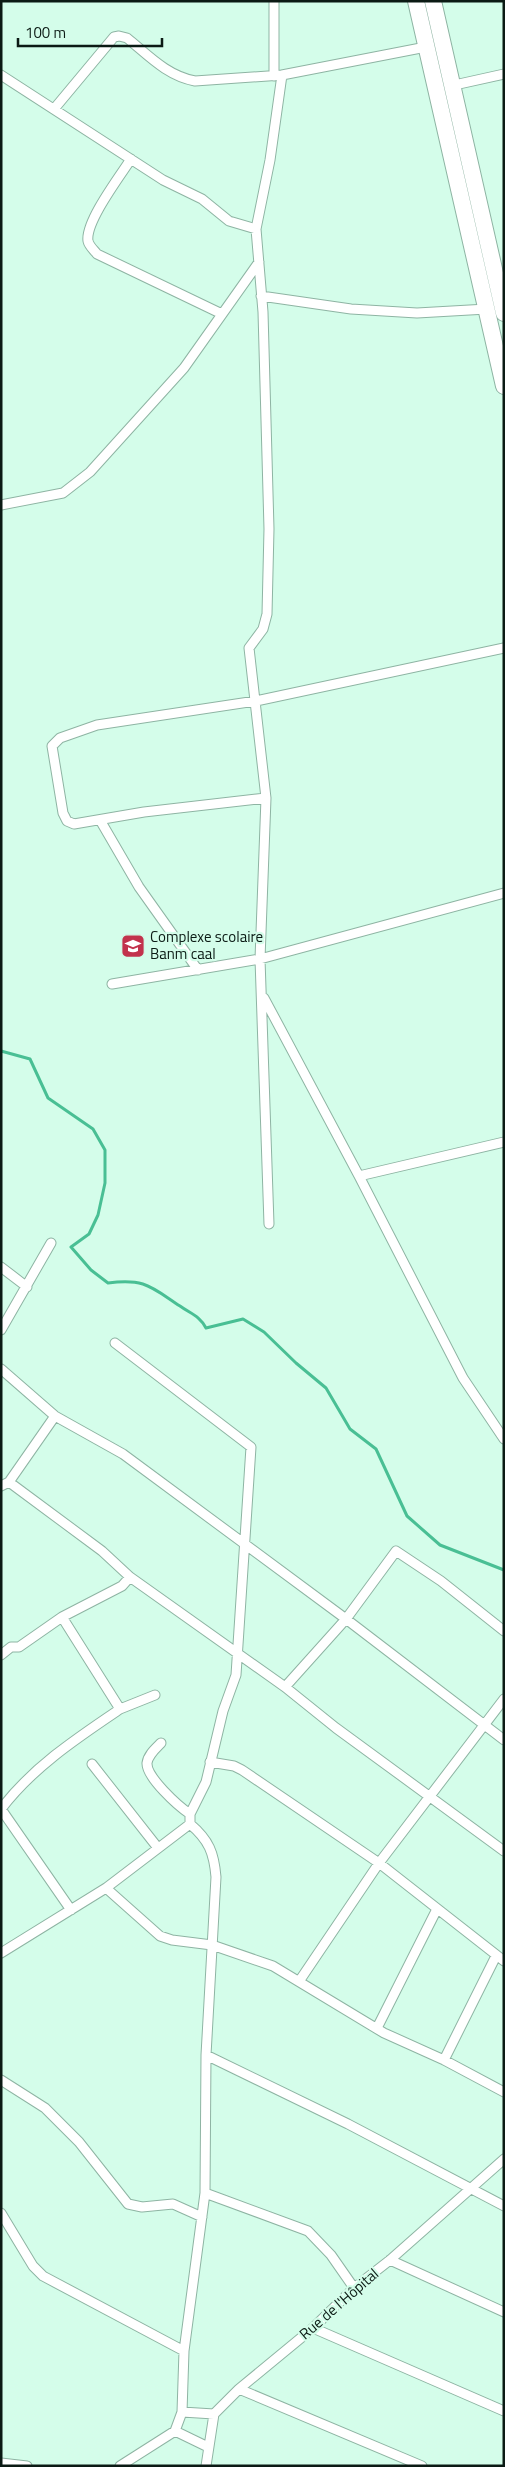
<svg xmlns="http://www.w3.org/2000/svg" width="505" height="2467" viewBox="0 0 505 2467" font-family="'Titillium Web',sans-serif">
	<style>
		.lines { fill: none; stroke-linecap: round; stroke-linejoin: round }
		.stream { stroke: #49bf94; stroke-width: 3 }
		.street-casing { stroke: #8eb4a3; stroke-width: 11 }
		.highway-casing { stroke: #8eb4a3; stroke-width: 18 }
		.street { stroke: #fff; stroke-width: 9 }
		.highway { stroke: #fff; stroke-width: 16 }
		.labels { text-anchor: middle; stroke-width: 4.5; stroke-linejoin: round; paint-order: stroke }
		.poi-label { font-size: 15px; fill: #0b1a14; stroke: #d4fdea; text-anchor: start }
		.street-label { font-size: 15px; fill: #0b1a14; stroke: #d4fdea }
	</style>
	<rect width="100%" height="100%" fill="#d4fdea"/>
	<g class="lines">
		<path class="stream" d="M1 1051 30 1059 48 1098 93 1129 105 1150V1183L98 1215 89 1234 71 1247 91 1270 108 1283C145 1278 151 1287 180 1306 191 1314 200 1316 206 1328L243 1319 264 1332 296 1363 326 1388 350 1429 376 1449 407 1516 440 1545 504 1570"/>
		<g class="street-casing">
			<path id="street" d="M1 75 163 180 202 199 229 221 256 229
				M274 76V1
				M450 86 504 74
				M54 109 114 37 119 36 127 38C148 55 167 76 195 81L282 75
				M131 159C120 176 85 222 88 241 89 246 94 250 97 254L222 314
				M261 296 351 309 417 313 487 309
				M1 505 63 493 90 472 184 368 259 262
				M266 798 144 812 74 824 67 821 63 813 52 746 60 738 97 725 256 701 504 648
				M100 820 139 887 198 970
				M112 984 260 959 504 893
				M264 998 359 1176 463 1378 504 1439
				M359 1176 504 1142
				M269 1224 260 959 266 798 249 648 263 629 267 614 269 529 263 312 256 229 270 160 282 75 426 47
				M1 1267 27 1287
				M1 1330 51 1243
				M115 1343 251 1447 236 1675 223 1711 206 1782 190 1814V1824C209 1840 214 1853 216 1877L206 2055 205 2193 184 2351 182 2412 175 2431 120 2466
				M1 1369 55 1416 123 1454 346 1619 504 1740
				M9 1482 102 1551 130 1577 285 1687 336 1728 504 1851
				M1 1486 9 1482 55 1416
				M62 1617 120 1709 155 1695
				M1 1655 11 1647H19L62 1617 122 1586 130 1577
				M285 1687 346 1619 396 1551 441 1581 504 1631
				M161 1743C155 1749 148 1755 147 1763 146 1777 178 1806 190 1814
				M210 1762 234 1766 242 1770 379 1863 504 1961
				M92 1764 158 1848
				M1 1809C33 1767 77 1738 120 1709
				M1 1809 71 1910
				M106 1888 160 1936 172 1940 212 1945 273 1966 384 2033 444 2060 504 2092
				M1 1953 106 1888 190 1824
				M300 1980 379 1863 504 1699
				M377 2028 437 1909
				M206 2055 348 2124 504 2206
				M444 2060 496 1956
				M1 2080 45 2108 79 2142 128 2204 142 2207 173 2204 202 2217
				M205 2193 308 2231 331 2255 354 2288
				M1 2213 33 2266 43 2276 184 2351
				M390 2260 504 2312
				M313 2328 504 2411
				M239 2389 422 2466
				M182 2412 214 2414
				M175 2431 208 2447
				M1 2463 27 2466
				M206 2466 214 2414 239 2389 313 2328 354 2288 390 2260 504 2159"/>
		</g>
		<g class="highway-casing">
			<path id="highway" d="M416 1 504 386
				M433 1 504 313"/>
		</g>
		<use href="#street" class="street"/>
		<use href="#highway" class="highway"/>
	</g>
	<defs>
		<g id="school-square" transform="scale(1.25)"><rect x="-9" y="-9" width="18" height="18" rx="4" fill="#c2324c" stroke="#d4fdea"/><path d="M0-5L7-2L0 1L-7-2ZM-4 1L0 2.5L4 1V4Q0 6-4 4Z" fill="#fff"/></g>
	</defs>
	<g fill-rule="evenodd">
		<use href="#school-square" x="133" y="946"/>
	</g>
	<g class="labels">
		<g class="poi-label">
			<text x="150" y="942">Complexe scolaire<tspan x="150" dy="17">Banm caal</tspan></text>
		</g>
		<g class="street-label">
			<text transform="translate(339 2304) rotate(-41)" y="5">Rue de l'Hôpital</text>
		</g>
	</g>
	<rect width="505" height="2467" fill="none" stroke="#0b1a14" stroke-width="5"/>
	<path d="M18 38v8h144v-8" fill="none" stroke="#0b1a14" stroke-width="2.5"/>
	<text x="25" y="38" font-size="15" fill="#0b1a14" stroke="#d4fdea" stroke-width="4" paint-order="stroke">100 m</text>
</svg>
